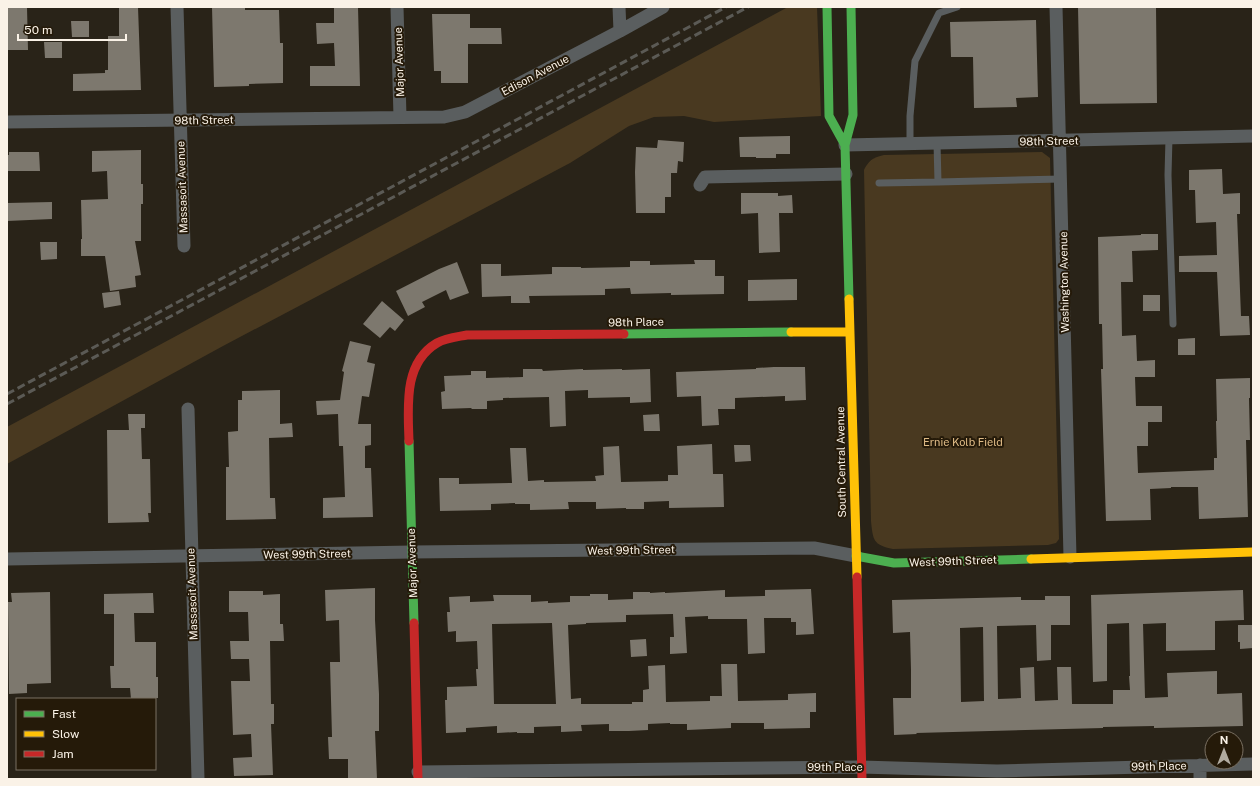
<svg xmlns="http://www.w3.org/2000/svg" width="1260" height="786" viewBox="0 0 1260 786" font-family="'Public Sans',sans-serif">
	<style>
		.green { fill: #493920 }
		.building { fill: #7d786e; fill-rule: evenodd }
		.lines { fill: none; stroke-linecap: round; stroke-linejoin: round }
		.lane { stroke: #5a5e5f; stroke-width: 7 }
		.street { stroke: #5a5e5f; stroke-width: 13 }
		.fast { stroke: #4caf50; stroke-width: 9 }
		.slow { stroke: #ffc107; stroke-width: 9 }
		.jam { stroke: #c62828; stroke-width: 9 }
		.rail { stroke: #5b5a55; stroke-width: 3; stroke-dasharray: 8 4; stroke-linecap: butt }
		.labels { text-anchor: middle; stroke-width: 4; stroke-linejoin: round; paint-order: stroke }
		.street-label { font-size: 11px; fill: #faf2e7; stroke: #251a09 }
		.park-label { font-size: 11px; fill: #dfbb86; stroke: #251a09 }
	</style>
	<rect width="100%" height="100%" fill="#292318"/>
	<path class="green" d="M788 7H817L821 116 714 122 684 116 654 117 629 126 570 163 223 346 7 464V427Z
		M1042 152 1050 158 1059 539 1056 543 1048 545 893 549C873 545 873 540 871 521L864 170C870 159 873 158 884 155Z"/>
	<path class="building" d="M7 7H27L28 50H7Z
		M119 7H138L141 90 73 91V74L105 73V70H108V36H119Z
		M212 7H245V10H279L280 43H283V83L249 84V86L214 87Z
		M334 7H358L360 86H310V66H335L334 43 317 44 316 23H334Z
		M1078 7H1156L1157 103 1080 104Z
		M432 14H470V28H501L502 44H468V83H441V71H434Z
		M1036 20 1038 97 1016 98 1017 107 974 108 973 57H951L950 22Z
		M71 21H89V37H72Z
		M44 42H62V58H45Z
		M790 136V154H776V158H756V157H740L739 137Z
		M658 140 684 142 683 162 678 161 677 173H671V197H665V213H636L635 172 636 147 657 148Z
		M141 150V184H143V204H141V241H135L141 275 135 276 136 287 110 291 105 256H81V239H82L81 200 108 199 107 171 92 172V151Z
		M9 152H39L40 171H7V155H9Z
		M1222 169 1223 194 1240 193V214H1237L1241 316H1249L1250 335 1220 336 1217 272H1179V256L1217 255 1216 222 1196 223 1195 190H1189V170Z
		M741 193H778V196L792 195 793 213H779L780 252 759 253 758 213 741 214Z
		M52 202V219L7 221V203Z
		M1141 234H1158V250L1132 251 1133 282H1121L1122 336 1136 335 1137 361 1155 360V377H1135L1136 406H1162V422H1148V446H1137L1138 473 1214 470V458H1217L1216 421H1217L1216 379 1250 378V398H1249L1250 440H1246L1248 517 1199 519 1198 487H1171V488L1150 489 1151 520 1106 521 1101 369H1103L1102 324H1099L1098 237 1141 235Z
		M40 242H57V259L41 260Z
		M694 260H715V276H724V294L671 295V293L631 294 630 288 605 289V295L529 296 530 303H511V296L482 297 481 264H501V276L552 274V267H581V268L630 267V261H650V265L695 264Z
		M457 262 469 293 450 300 446 290 422 302 425 307 408 316 396 291 439 269Z
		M797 279V300L748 301V280Z
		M119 291 121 305 104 308 102 293Z
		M1143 295H1160V311H1143Z
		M382 301 404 320 395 331 390 327 380 338 363 324Z
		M1195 338V355H1178V339Z
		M350 341 371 346 367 362 375 364 369 397 362 396 358 424H371V445L365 446V468H371L373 517 323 518V498L345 497 343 446H339L338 414 317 415 316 401 340 400 344 372 342 371Z
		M774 367H805L806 400 785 401V396L735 398V409H718L719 425 702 426 701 396 677 397 676 372 756 369V368Z
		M523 369H542L543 371 583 369V370L622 369V370L650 369 651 402 630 403V397L588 398V390L565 391 566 426 550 427 549 397 503 398V400L487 401V409H472L471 408 442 409 441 392 445 391 444 376 471 375V371H486V378L523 377Z
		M280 390V424L292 423 293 437 269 438 270 498H275L276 519 226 520V467H229L228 432 238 431V400H242V391Z
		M128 414H145V428H141L142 459H150L151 513H148L149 522 108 523 107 430H129Z
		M659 414 660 431H644L643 415Z
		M712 444 713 474H723L724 507 669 508V501L644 502V509H626V508L596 509V502H568L569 509 530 510V504H515V503L491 504V510L440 511 439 478H459V484L512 483 510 448H526L528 481 544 480V482L596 481 595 476 604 475 603 447 619 446 621 482 668 481V475H678L677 446Z
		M734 445H750L751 461 735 462Z
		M375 588V620L379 694V731H375L377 779H348V759H329L328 737H332L330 662H340L339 620 326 621 325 590Z
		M811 589 814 634 796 635V622H791V618H764L765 653 748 654 747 619H708V616L685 617 687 653 670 654V637H674L673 614 626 615V622L586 623V624L568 625 571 699 581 698V704H632V702H643V690L649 689 648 666 665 665 666 702 710 701V696H722L721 664H737L738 701 788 700V694L816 693V712H810V728L764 729V723H731V728L687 730V724H670V723L648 724V730L629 731H609V724L581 725 582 731 561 732V726L534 727V733H517V732L497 733V726L466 728V732L446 733 445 700H447V687L477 686 476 669H478L477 641 456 642V631L448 632 447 612H450L449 597 470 596V602L494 601 493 595H531V602L548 601V603L570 602V596H590V594H608V600L633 599V592H650V593L665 592V593L725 590V597L765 596V590ZM552 623 556 704H494L492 624Z
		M1243 590 1244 620 1215 621V650L1166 651V623L1143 624 1145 698 1168 697 1167 673 1217 671V694L1242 693 1243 726 1154 728V726L1103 727V728L916 733 917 734 894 735 893 698H911V670L910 632 893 633 892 600 1021 597V600H1045V596H1070V625H1051V660L1037 661 1036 625 997 626 998 699 1021 698 1020 668 1034 667 1035 701 1058 700 1057 667H1071L1072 704H1113V690H1130L1129 676H1130L1129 623 1107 624V681L1093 682 1091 595ZM983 627 984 701 961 702 960 628Z
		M229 591H263V595L280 594V624H283L284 641H270L271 704H274V724H271L273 775 234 776 233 758 252 757 251 734 233 735 231 681H250L249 659H231L230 641H249L248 612H229Z
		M50 592 51 683 27 684V693L9 694 8 602H12L11 593Z
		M153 593 154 613H134L135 642H156V677H158V698L131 699 130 688H111L110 666H114V614H104V594Z
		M1238 625H1252L1253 648 1240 649V642H1238Z
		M646 639 647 656 631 657 630 640Z"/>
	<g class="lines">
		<path class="lane" d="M1169 138 1168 175 1173 324
			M937 143 938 182 1061 179
			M910 144V116L915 61 939 13 957 7
			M879 183 938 182"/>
		<path class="street" d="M177 7 184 246
			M397 7 400 117
			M619 7 620 31
			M1056 7 1070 557
			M7 122 444 117 465 112 620 31 663 7
			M845 145 1253 136
			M700 185 705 177 846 174
			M188 409 198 779
			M7 559 412 552 814 548 856 556
			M1200 765V779
			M418 772 861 767 997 771 1253 764"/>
		<path class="fast" d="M827 7 829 116 845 145
			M849 299 845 145 853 115 851 7
			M624 334 791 332
			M409 441 414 623
			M856 556 894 563 1031 559"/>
		<path class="slow" d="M849 299 857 577
			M791 332H850
			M1031 559 1253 552"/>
		<path class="jam" d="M409 441C408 407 403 363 437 343 446 338 457 337 467 335L624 334
			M857 577 862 779
			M414 623 418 779"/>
		<path class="rail" d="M7 394 726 7
			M7 404 748 7"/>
	</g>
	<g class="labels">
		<g class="street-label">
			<text transform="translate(399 62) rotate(-92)" y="4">Major Avenue</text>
			<text transform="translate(535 75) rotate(-28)" y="4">Edison Avenue</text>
			<text transform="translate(204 120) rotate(-1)" y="4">98th Street</text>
			<text transform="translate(1049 141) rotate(-1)" y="4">98th Street</text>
			<text transform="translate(182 187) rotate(-92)" y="4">Massasoit Avenue</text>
			<text transform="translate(1064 282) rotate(-91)" y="4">Washington Avenue</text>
			<text transform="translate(636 322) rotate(-1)" y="4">98th Place</text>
			<text transform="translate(841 462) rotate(-91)" y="4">South Central Avenue</text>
			<text transform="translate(631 550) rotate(-1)" y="4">West 99th Street</text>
			<text transform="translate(307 554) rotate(-1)" y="4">West 99th Street</text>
			<text transform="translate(953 561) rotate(-2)" y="4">West 99th Street</text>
			<text transform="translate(412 563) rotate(-92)" y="4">Major Avenue</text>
			<text transform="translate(192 594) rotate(-92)" y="4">Massasoit Avenue</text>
			<text transform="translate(1159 766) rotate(-1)" y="4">99th Place</text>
			<text x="835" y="771">99th Place</text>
		</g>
		<g class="park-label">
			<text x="963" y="446">Ernie Kolb Field</text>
		</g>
	</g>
	<rect width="1260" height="786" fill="none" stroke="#faf2e7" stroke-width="16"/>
	<rect x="16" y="698" width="140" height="72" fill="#251a09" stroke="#7a7062"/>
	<rect x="24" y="711" width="20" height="6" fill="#4caf50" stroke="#7a7062"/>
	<text x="52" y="718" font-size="12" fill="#faf2e7">Fast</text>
	<rect x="24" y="731" width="20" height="6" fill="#ffc107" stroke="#7a7062"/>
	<text x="52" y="738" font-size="12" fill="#faf2e7">Slow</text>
	<rect x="24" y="751" width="20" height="6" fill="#c62828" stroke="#7a7062"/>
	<text x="52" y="758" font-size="12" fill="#faf2e7">Jam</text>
	<g transform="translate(1224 750)"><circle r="19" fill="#251a09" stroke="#7a7062"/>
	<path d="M0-3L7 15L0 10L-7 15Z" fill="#b1aa9f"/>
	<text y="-6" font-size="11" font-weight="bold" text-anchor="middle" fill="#faf2e7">N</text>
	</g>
	<path d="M18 34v6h108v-6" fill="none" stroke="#faf2e7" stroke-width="2"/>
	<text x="24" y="34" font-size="12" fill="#faf2e7" stroke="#251a09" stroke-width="3" paint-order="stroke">50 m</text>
</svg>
